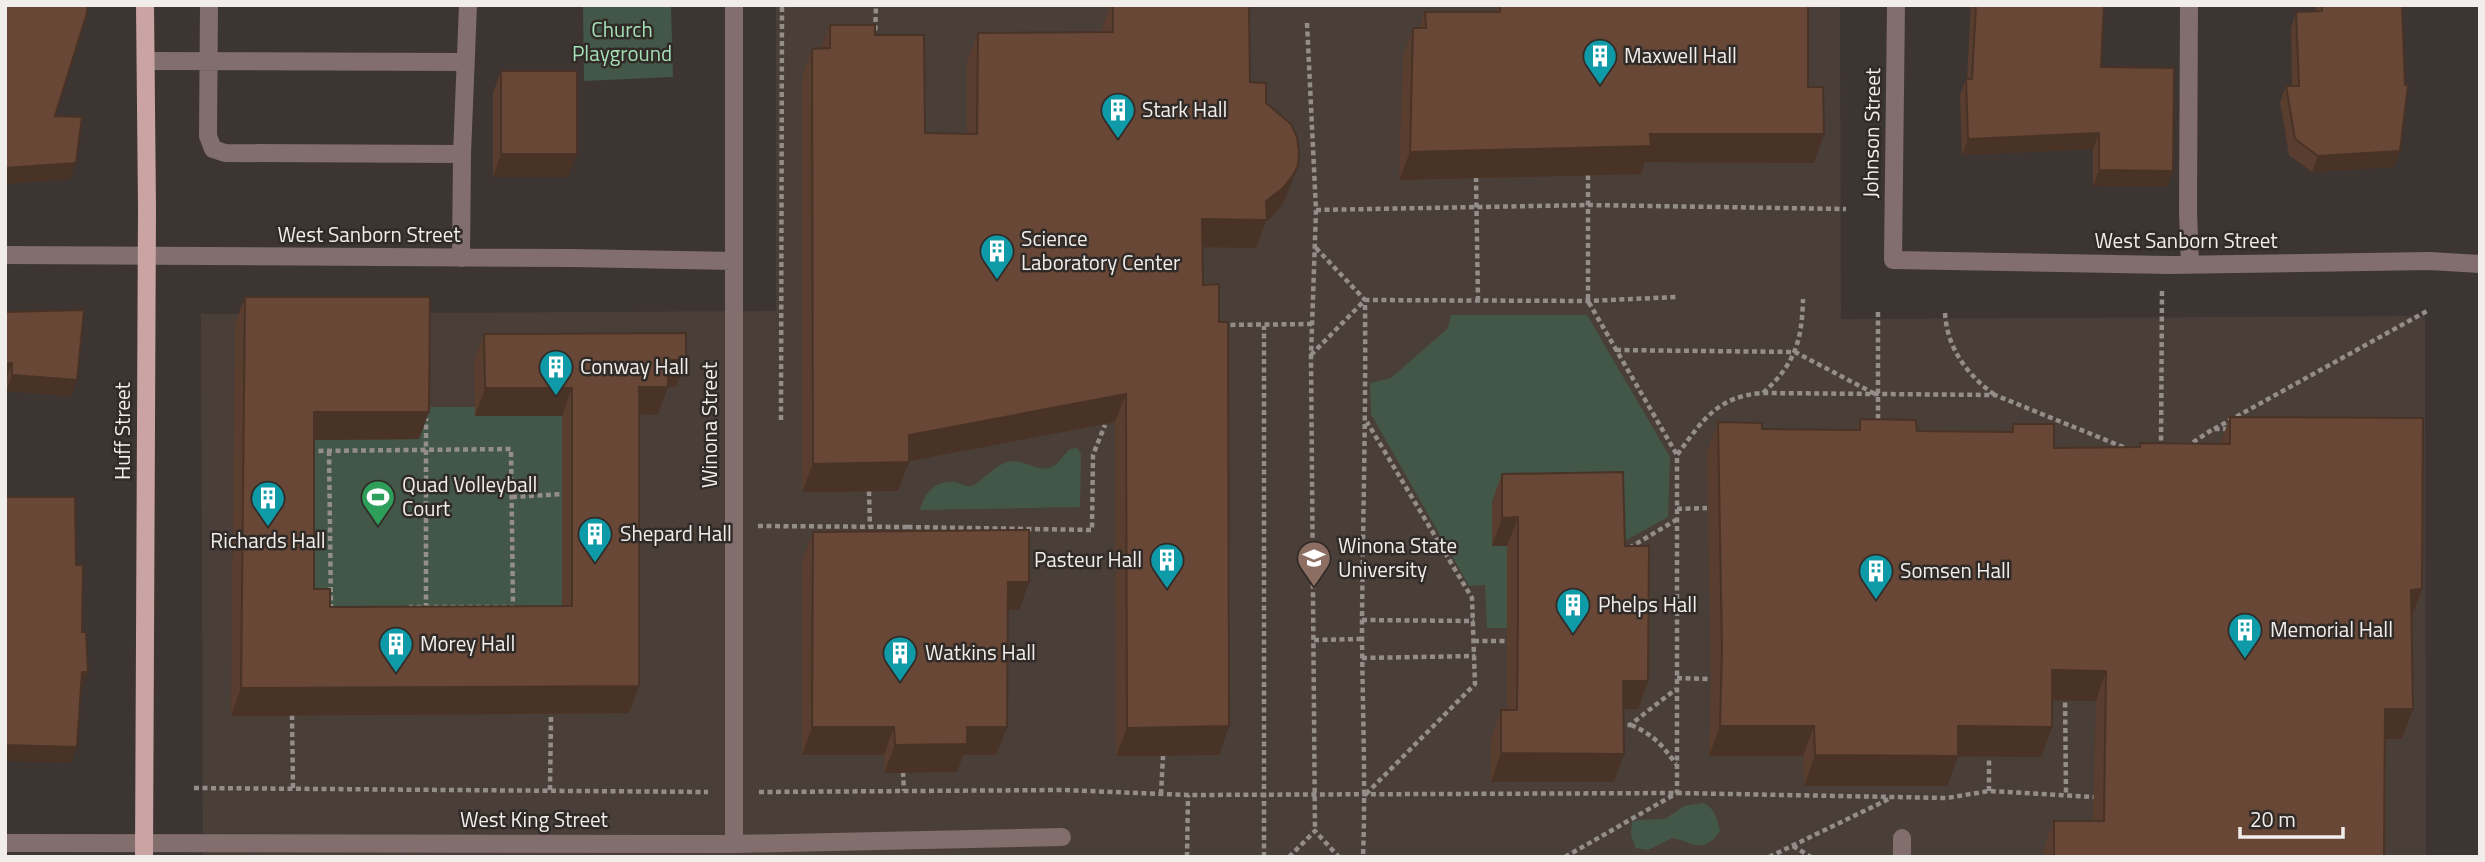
<svg xmlns="http://www.w3.org/2000/svg" width="2485" height="862" viewBox="0 0 2485 862" font-family="'Titillium Web',sans-serif">
	<style>
		.built { fill: #4a3e38 }
		.green { fill: #435749 }
		.lines { fill: none; stroke-linecap: round; stroke-linejoin: round }
		.path { stroke: #948e8b; stroke-width: 4.5; stroke-dasharray: 5 3.5; stroke-linecap: butt }
		.minor { stroke: #816e6d; stroke-width: 18 }
		.major { stroke: #caa4a3; stroke-width: 18 }
		.wall { fill: #593d2e }
		.shaded-wall { fill: #493226 }
		.building { fill: #684736; stroke: #493226; stroke-width: 2 }
		.labels { text-anchor: middle; stroke-width: 5; stroke-linejoin: round; paint-order: stroke }
		.park-label { font-size: 21px; fill: #a4dfb5; stroke: #312b28 }
		.poi-label { font-size: 21px; fill: #f1edea; stroke: #312b28; text-anchor: start }
		.street-label { font-size: 21px; fill: #f1edea; stroke: #312b28 }
	</style>
	<rect width="100%" height="100%" fill="#3c3532"/>
	<path class="built" d="M776 5H1840L1841 319 2425 316 2426 857H203L201 314 776 311Z"/>
	<path class="green" d="M583 5H671L673 77 584 81Z
		M1451 315H1587L1670 457 1668 517 1614 547 1613 500 1493 546H1507V628H1487L1485 585 1469 586 1371 414 1370 383 1391 378 1448 328Z
		M419 407H475L476 416H562V634L304 617 309 440 419 439Z
		M1077 448 1081 454 1080 507 920 510C924 493 936 480 955 482 960 483 966 487 971 486 977 486 994 466 1007 462 1023 457 1040 476 1055 465 1061 461 1065 453 1070 449Z
		M1704 803C1716 810 1717 819 1720 831 1702 856 1694 842 1672 838L1648 850 1636 848 1631 836 1632 822 1638 820 1665 819 1684 806Z"/>
	<g class="lines">
		<path class="path" d="M1307 23 1316 210 1311 356 1315 831
			M875 39 876 5
			M1588 175V301L1677 455
			M1476 177 1478 300
			M1316 210 1588 205 1846 209
			M1316 248 1365 300C1366 408 1363 514 1362 621 1362 700 1366 778 1363 857
			M1878 312V424
			M1945 313C1947 348 1967 375 1995 395
			M1222 325 1312 324
			M1616 350 1795 352 1877 395
			M1311 355 1365 300 1588 301 1677 297
			M1763 393C1795 364 1802 341 1803 299
			M781 420 782 5
			M2214 429 2427 311
			M2186 447 2213 429H2228
			M2161 449 2162 290
			M310 451 511 449 513 607H409
			M329 451 331 608H334
			M869 491 870 527
			M512 497 562 494
			M1677 509 1707 508
			M758 526 908 527
			M908 536V527L1092 530 1093 455 1105 425
			M1629 548 1676 520
			M426 608V418
			M1362 620 1474 621
			M1314 640 1362 639
			M1474 641H1508
			M1362 658 1475 656
			M1677 678 1711 679
			M2065 694 2066 795
			M292 715 293 788
			M1619 725H1630L1676 689
			M1631 725C1653 734 1663 746 1676 764
			M903 772 904 791
			M194 788 708 792
			M550 790 551 715
			M1989 791V757
			M759 792 1063 790 1188 795 1677 793 1947 798 1989 791 2094 797
			M1161 794 1163 756
			M1366 794 1475 684 1472 598 1367 422
			M1793 846 1811 857
			M1187 857 1188 795
			M1264 857V326
			M1289 857 1315 831 1339 857
			M1565 857 1677 793V455C1702 421 1717 396 1763 393L1995 395 2128 449
			M1769 857 1891 798"/>
		<path class="minor" d="M209 5 208 136 213 149 225 153 462 154
			M1896 5 1893 260 2169 265 2430 261 2480 264
			M2189 5 2188 212 2190 265
			M146 61 465 62
			M5 255 573 258 734 261
			M461 258 462 154 468 5
			M5 843 734 844 1062 837
			M734 844V5
			M1902 857V838"/>
		<path class="major" d="M144 857 147 208 145 5"/>
	</g>
	<path class="wall" d="M1110 5H1249L1250 82 1266 103 1287 194 1282 205 1273 216 1266 221 1256 248 1202 247 1219 755 1116 756 1115 422 909 461 898 491 802 492V77L812 49H821L830 25 875 35 925 133 967 134V61L978 33 1103 32V26Z
		M1498 5H1808V87L1824 134 1814 163 1645 162 1641 174 1399 180 1403 56 1413 28H1419L1425 12H1495Z
		M1971 5H2104L2101 67 2167 187 2093 186V149L1962 155 1960 95 1966 79H1967Z
		M2316 5H2402L2394 167 2312 172 2289 155 2280 102 2286 86H2292L2291 28 2296 12 2316 11Z
		M501 71 568 177H493V93Z
		M245 297 429 412 419 439 314 440V589L330 607 562 606V416H475L474 361 484 334 686 360 676 387H668L658 415 639 414V686L629 713 231 716 235 324Z
		M5 312 71 396 6 391Z
		M2230 417 2422 589 2412 618 2413 709 2402 739H2385L2384 857H2043V851L2054 821H2093L2096 701 2052 700 2041 757 1958 756 1947 786H1804L1803 756H1709L1711 679 1707 452 1718 422 1762 429 1856 430 1860 419 1917 431 2010 432 2013 424 2054 448 2139 447 2140 443 2220 444Z
		M1502 474 1625 546 1648 681 1638 709H1623L1614 782H1491V739L1501 710H1507V546H1492V502Z
		M813 532 1019 610H1008L1007 727 996 755H963L957 772 884 773V755H802V561Z"/>
	<path class="shaded-wall" d="M2099 133 2093 149 1962 155 1968 139Z
		M1650 134H1824L1814 163 1645 162 1641 174 1399 180 1410 152Z
		M2400 151 2394 167 2312 172 2318 156Z
		M501 154H577L568 177H493Z
		M76 163 70 179 5 184V168Z
		M1298 166 1287 194 1282 205 1273 216 1266 221 1256 248 1192 247 1202 219 1266 201Z
		M2099 170 2173 171 2167 187 2093 186Z
		M668 360H686L676 387H668L658 415 629 414 639 387Z
		M12 363 6 379H5V364Z
		M12 375 77 380 71 396 6 391Z
		M485 388H572L562 416H475Z
		M1126 394 1115 422 899 463 909 435Z
		M314 412H429L419 439 304 440Z
		M909 462 898 491 802 492 813 464Z
		M1518 517 1507 546H1492L1502 518Z
		M1008 582H1029L1019 610H998Z
		M2422 589 2411 619V590Z
		M2052 670 2106 671 2096 701 2041 700Z
		M82 672H88L82 688H76Z
		M1623 681H1648L1638 709H1612Z
		M639 686 629 713 231 716 241 688Z
		M2385 709H2413L2402 739H2374Z
		M1229 726 1219 755 1116 756 1127 728Z
		M1720 726H1814L1803 756H1709Z
		M1958 726 2052 727 2041 757 1947 756Z
		M812 727H894L884 755H802Z
		M967 727H1007L996 755H963L957 772 884 773 895 745Z
		M5 745 77 747 71 763 5 761Z
		M1501 753 1624 754 1614 782H1491Z
		M1815 755 1958 756 1947 786H1804Z"/>
	<path class="building" d="M5 5H87V13L55 116 82 117 76 163 5 168Z
		M1113 5H1249L1250 82 1266 83V103L1291 124 1297 137 1299 152 1298 166 1292 177 1283 188 1266 201 1267 220 1202 219 1203 285 1219 284V322H1228L1229 726 1127 728 1126 394 909 435V462L813 464 812 49 830 48V25H875V35H924L925 133 977 134 978 33 1113 32Z
		M1500 5H1808V87H1823L1824 134H1650L1651 146 1410 152 1413 28H1426L1425 12H1500Z
		M1976 5H2104L2101 67 2174 68 2173 171 2099 170V133L1968 139 1966 79H1972Z
		M2322 5H2402L2405 85H2408L2400 151 2318 156 2295 139 2286 86H2299L2296 12 2322 11Z
		M501 71H577V154H501Z
		M245 297H430L429 412H314V589H330V607L572 606V388H485L484 334 686 333V360H668V387H639V686L241 688Z
		M84 310 77 380 12 375V363L5 364V312Z
		M2230 417 2423 418 2422 589 2411 590 2413 709H2385L2384 857H2054V821H2104L2106 671 2052 670V727L1958 726V756L1815 755 1814 726H1720L1722 649 1718 422 1762 423V429L1860 430V419L1916 420 1917 431 2013 432V424H2054V448L2140 447V443L2230 444Z
		M1623 472 1625 546H1649L1648 681H1623L1624 754 1501 753V710H1517L1518 613V517L1502 518V474Z
		M5 497H75L76 565H83L82 632H86L88 672H82L77 747 5 745Z
		M1029 530V582H1008L1007 727H967V744L895 745 894 727H812L813 532Z"/>
	<defs>
		<g id="building-pin" transform="scale(1.75)"><path d="M0 17L-7.5 6A9.5 9.5 0 1 1 7.5 6Z" fill="#0f9aa8" stroke="#312b28"/><path d="M-4-6H4V6H1V3H-1V6H-4ZM-2.5-4.3h1.7v1.8h-1.7ZM.8-4.3h1.7v1.8H.8ZM-2.5-1h1.7V.8h-1.7ZM.8-1h1.7V.8H.8Z" fill="#fff"/></g>
		<g id="stadium-pin" transform="scale(1.75)"><path d="M0 17L-7.5 6A9.5 9.5 0 1 1 7.5 6Z" fill="#2e9e5b" stroke="#312b28"/><path d="M0-5a6.5 5 0 1 0 0 10a6.5 5 0 1 0 0-10ZM-3.5-1.8h7v3.6h-7Z" fill="#fff"/></g>
		<g id="university-pin" transform="scale(1.75)"><path d="M0 17L-7.5 6A9.5 9.5 0 1 1 7.5 6Z" fill="#8d6e63" stroke="#312b28"/><path d="M0-5L7-2L0 1L-7-2ZM-4 1L0 2.5L4 1V4Q0 6-4 4Z" fill="#fff"/></g>
	</defs>
	<g fill-rule="evenodd">
		<use href="#building-pin" x="1600" y="56"/>
		<use href="#building-pin" x="1118" y="110"/>
		<use href="#building-pin" x="997" y="251"/>
		<use href="#building-pin" x="556" y="367"/>
		<use href="#stadium-pin" x="378" y="497"/>
		<use href="#building-pin" x="268" y="498"/>
		<use href="#building-pin" x="595" y="534"/>
		<use href="#university-pin" x="1314" y="558"/>
		<use href="#building-pin" x="1167" y="560"/>
		<use href="#building-pin" x="1876" y="571"/>
		<use href="#building-pin" x="1573" y="605"/>
		<use href="#building-pin" x="2245" y="630"/>
		<use href="#building-pin" x="396" y="644"/>
		<use href="#building-pin" x="900" y="653"/>
	</g>
	<g class="labels">
		<g class="park-label">
			<text x="622" y="37">Church<tspan x="622" dy="24">Playground</tspan></text>
		</g>
		<g class="poi-label">
			<text x="1624" y="63">Maxwell Hall</text>
			<text x="1142" y="117">Stark Hall</text>
			<text x="1021" y="246">Science<tspan x="1021" dy="24">Laboratory Center</tspan></text>
			<text x="580" y="374">Conway Hall</text>
			<text x="402" y="492">Quad Volleyball<tspan x="402" dy="24">Court</tspan></text>
			<text x="620" y="541">Shepard Hall</text>
			<text x="268" y="548" text-anchor="middle">Richards Hall</text>
			<text x="1338" y="553">Winona State<tspan x="1338" dy="24">University</tspan></text>
			<text x="1142" y="567" text-anchor="end">Pasteur Hall</text>
			<text x="1900" y="578">Somsen Hall</text>
			<text x="1598" y="612">Phelps Hall</text>
			<text x="2270" y="637">Memorial Hall</text>
			<text x="420" y="651">Morey Hall</text>
			<text x="925" y="660">Watkins Hall</text>
		</g>
		<g class="street-label">
			<text transform="translate(1872 133) rotate(-89)" y="7">Johnson Street</text>
			<text x="369" y="242">West Sanborn Street</text>
			<text x="2186" y="248">West Sanborn Street</text>
			<text transform="translate(710 425) rotate(-90)" y="7">Winona Street</text>
			<text transform="translate(123 431) rotate(-90)" y="7">Huff Street</text>
			<text x="534" y="827">West King Street</text>
		</g>
	</g>
	<rect width="2485" height="862" fill="none" stroke="#f1edea" stroke-width="14"/>
	<path d="M2240 827v10h103v-10" fill="none" stroke="#f1edea" stroke-width="3.5"/>
	<text x="2250" y="827" font-size="21" fill="#f1edea" stroke="#312b28" stroke-width="5" paint-order="stroke">20 m</text>
</svg>
